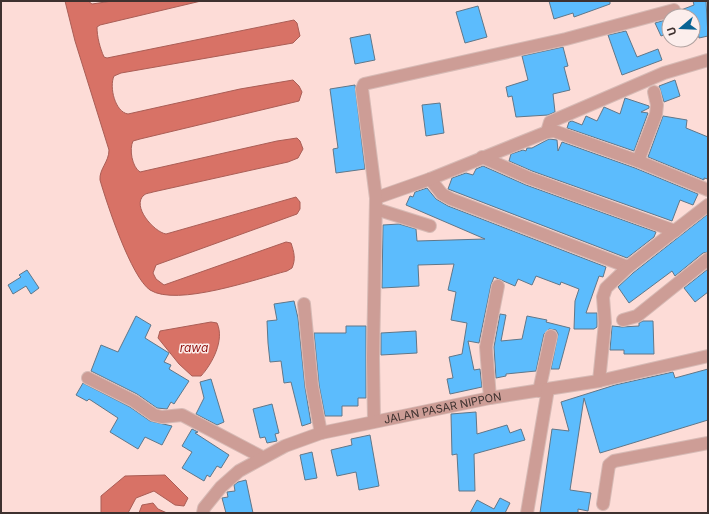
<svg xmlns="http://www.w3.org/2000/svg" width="709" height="514" viewBox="0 0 709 514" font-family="Inter,sans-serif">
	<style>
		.water { fill: #d87266; stroke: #aa5e56 }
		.building { fill: #5cbcfd; stroke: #607789 }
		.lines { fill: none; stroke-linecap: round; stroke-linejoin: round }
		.street-casing { stroke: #d7bab5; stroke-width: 14 }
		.street { stroke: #cd9d96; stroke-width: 12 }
		.labels { text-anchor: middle; stroke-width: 3; stroke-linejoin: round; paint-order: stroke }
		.street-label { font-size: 11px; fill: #3e312f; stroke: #fceeec }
		.water-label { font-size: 12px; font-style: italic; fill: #8f100e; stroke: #fceeec }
	</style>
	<rect width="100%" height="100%" fill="#fddcd7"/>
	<path class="water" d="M65 1H88L92 4 112 1H201L100 25 97 27C97 37 100 48 104 57L107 58 294 20 297 23 300 36 293 43 121 73 114 76C109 87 115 112 128 114L240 89 293 80 299 86 302 92 299 101 140 139 133 141C129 149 132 167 140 172L277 141 297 138 300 141 303 149 298 158 288 162 153 192C151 193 146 193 144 195 131 206 154 232 166 234L296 197 300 202V209L297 214 156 265 153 273 156 279 164 285 286 242 291 243C294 252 296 259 292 268L287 271C256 279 177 307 150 290 131 277 107 204 100 180 99 169 109 162 109 150L75 41Z
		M211 322 217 323C225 340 212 364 201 376H192L179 364 158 338 160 331Z
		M165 475 188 498 184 506 175 505 154 491 136 498 128 513H101V496L125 476Z
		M153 503 158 509 167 513H139L142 505Z"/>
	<path class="building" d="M549 1H610V4L574 17 573 13 554 19Z
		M693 1H706L708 36 699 38 696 16H678L681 10 694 5Z
		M478 6 487 37 465 43 456 12Z
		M669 19V33L661 36 655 23Z
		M626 31 637 57 658 49 662 60 622 75 608 35Z
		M370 34 375 60 355 64 350 38Z
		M563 47 568 66 564 67 570 90 553 94 555 112 548 115 516 117 512 96 508 97 506 87 528 80 522 56Z
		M675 80 680 96 664 102 659 86Z
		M355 85 365 169 336 173 333 149 338 148 330 89Z
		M625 98 649 106V108L641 112 648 113 634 151 567 128 569 122 572 121 582 125 586 116 597 121 604 107 620 114Z
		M440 103 444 133 426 136 422 105Z
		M663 116 687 120 686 128 708 137V179L704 178V180L648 157Z
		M549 139 557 140 558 151 562 142 635 168 698 194 693 205 680 200 672 221 532 171 509 161 511 154 523 150 526 151 527 148H532Z
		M483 166 526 185 656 232 654 237 627 258 448 189 452 178 466 173 473 175 476 169Z
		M427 188 436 199 448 206 606 267 603 277 599 276 586 313H597V327L594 329H574L575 301 579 289 561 282 560 285 536 276 532 285 518 279 515 286 494 277 491 285 479 343 468 341 474 370 480 369 482 387 450 394 447 379 453 378 449 357 462 354 467 323 451 320 456 292 448 290 454 264 418 265 419 286 382 288 383 225 399 224 416 229 417 241 485 239 406 205 410 196 413 197 415 192Z
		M708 214V252L703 253 675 276 672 271 629 303 618 287 633 273Z
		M708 269V292L695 302 684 288Z
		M27 270 39 288 31 294 26 286 13 294 8 285 21 277 19 275Z
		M294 301 298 318 305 387 311 423 302 426 291 382 284 383 281 361 270 362 268 343 267 321 277 320 274 304Z
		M500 314 506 315 501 341 522 339 527 316 547 320 546 322 570 328 559 369H551L558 334 556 330 549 329 544 334 536 371 506 374V376L496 378 494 347Z
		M136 316 151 325 145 338 169 353 164 362 171 365 169 369 189 381 174 404 171 402 167 409 157 408 137 394 91 371 101 345 118 352Z
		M643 321H653L654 354H624V350H610L612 326 622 327 639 326V323Z
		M346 326H366V398H358V406H342V416H325L319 385 314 333H346Z
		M416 331 417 353 381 355V333Z
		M708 369V420L600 453 584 398 570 490 591 493 588 511 578 509V513H540L552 429 569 431 561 402 615 385 673 372 675 378Z
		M211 379 224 422 217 425 196 414 204 398 200 382Z
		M83 383 130 407 150 421 172 426 162 445 145 437 138 449 110 432 118 418 89 399 87 401 76 395Z
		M272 404 279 433 275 434 277 441 267 443 265 437 260 438 253 409Z
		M476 412 477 434 507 425 510 433 521 429 525 440 474 454 475 491H459L457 454 452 455 451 414Z
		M192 429 198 432 195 433 229 455 221 468 217 466 210 477 207 475 204 481 182 468 192 452 182 446Z
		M370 435 379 486 359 490 356 472 337 476 331 450 352 445 351 439Z
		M312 452 317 478 305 480 300 455Z
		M246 480 253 513H226L222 498 228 497 227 492 235 491 234 485 238 482Z
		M500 498 510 503 505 513H470L477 500 494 509Z"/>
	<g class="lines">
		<g class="street-casing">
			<g id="street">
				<path d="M547 132 550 122 664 73 708 60"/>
				<path d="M482 157 529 178 675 231"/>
				<path d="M638 161 656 114 657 105 654 92"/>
				<path d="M430 179 442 194 451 199 628 267"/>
				<path d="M376 198 430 179 547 132 554 131 638 161 708 190"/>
				<path d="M376 209 430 226"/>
				<path d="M304 304 312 386 321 433"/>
				<path d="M623 320 637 316 708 259"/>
				<path d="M88 378 134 401 154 415 162 417 182 415 262 457"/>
				<path d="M599 381 605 323 603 297 606 288 628 267 708 205"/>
				<path d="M539 391 551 336"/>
				<path d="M490 398 486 347 498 286"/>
				<path d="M374 421 373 358 376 198 362 89 364 84 566 39 674 10"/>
				<path d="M603 504 609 465 614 461 708 443"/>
				<path id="s1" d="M203 513 204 508 221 487 239 471 285 446 321 433 490 398 599 381 708 356"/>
				<path d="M527 513 548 389"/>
			</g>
		</g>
		<use href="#street" class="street"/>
	</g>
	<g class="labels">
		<g class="street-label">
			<text dy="4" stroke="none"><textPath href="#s1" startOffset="271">JALAN PASAR NIPPON</textPath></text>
		</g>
		<g class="water-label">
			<text x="194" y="352">rawa</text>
		</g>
	</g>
	<rect width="709" height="514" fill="none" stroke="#3e312f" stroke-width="4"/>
	<g transform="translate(681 28) rotate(251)"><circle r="19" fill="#fceeec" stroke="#b0a2a0"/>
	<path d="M0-3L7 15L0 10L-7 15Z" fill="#086394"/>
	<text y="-6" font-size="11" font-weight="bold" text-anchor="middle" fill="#3e312f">U</text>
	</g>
</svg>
